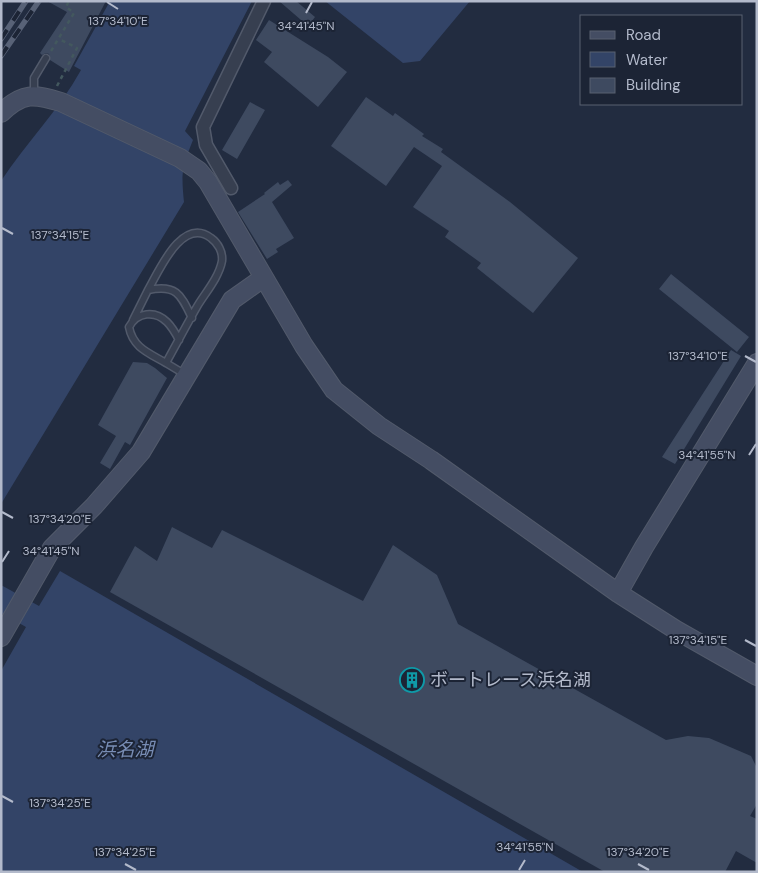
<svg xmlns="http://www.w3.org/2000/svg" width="758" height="873" font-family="'DM Sans','Noto Sans JP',sans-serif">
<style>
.water{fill:#334467}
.building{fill:#3e4a60}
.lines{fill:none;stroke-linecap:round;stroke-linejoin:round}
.lane-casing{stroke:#525a6b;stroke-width:9}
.street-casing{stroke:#525a6b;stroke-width:15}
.secondary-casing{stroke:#525a6b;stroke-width:20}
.path{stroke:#43585e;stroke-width:2.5;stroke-dasharray:4 4;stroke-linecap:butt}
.lane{stroke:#373f50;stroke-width:6}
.street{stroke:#373f50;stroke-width:12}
.secondary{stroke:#444d63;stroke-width:18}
.rail-casing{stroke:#586277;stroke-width:5.5}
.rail{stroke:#1c2435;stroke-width:4;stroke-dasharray:11;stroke-linecap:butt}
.ticks{fill:none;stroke:#b3bacb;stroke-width:2}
.labels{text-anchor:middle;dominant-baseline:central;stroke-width:4;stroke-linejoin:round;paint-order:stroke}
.poi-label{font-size:18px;fill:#b3bacb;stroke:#1c2435;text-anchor:start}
.water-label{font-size:19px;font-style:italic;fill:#788db5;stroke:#1c2435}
.ticks-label{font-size:12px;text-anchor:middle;fill:#b3bacb;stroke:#1c2435;stroke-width:4;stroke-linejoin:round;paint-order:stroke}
</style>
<rect width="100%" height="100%" fill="#222c40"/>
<!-- water -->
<path class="water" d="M 110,1 L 252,1 L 185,131 L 193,140 C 182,168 181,172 184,202 L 1,504 L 1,181 C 26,143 59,110 81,70 L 74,66 Z
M 325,1 L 470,1 L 420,61 L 403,63 Z
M 60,571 L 583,872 L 1,872 L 1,671 L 26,627 L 1,613 L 1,585 L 39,606 Z"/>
<!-- building -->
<path class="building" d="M 47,1 L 106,1 L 69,72 L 50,60 L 49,54 L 46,53 L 42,55 L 40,53 L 67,12 Z
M 279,1 L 296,1 L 315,17 L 308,26 Z
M 269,20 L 328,57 L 347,72 L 318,107 L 264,62 L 272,52 L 256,40 Z
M 366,97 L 393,116 L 395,113 L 424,134 L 422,136 L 443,149 L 441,152 L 510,202 L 578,258 L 533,313 L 477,268 L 481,263 L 445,237 L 449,231 L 413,207 L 442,166 L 414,147 L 386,186 L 331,146 Z
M 250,102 L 265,110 L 237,159 L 222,150 Z
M 288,180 L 292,185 L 272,202 L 294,238 L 276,249 L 278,252 L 267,259 L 238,212 L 265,194 L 264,193 L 278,182 L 280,185 Z
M 671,274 L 749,337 L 737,352 L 659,289 Z
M 731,350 L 741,356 L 675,464 L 662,457 Z
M 133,362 L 147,363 L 155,368 L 167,378 L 130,445 L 125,442 L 110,469 L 100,463 L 116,436 L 98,425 Z
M 172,527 L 212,548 L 222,530 L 363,601 L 393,545 L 437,575 L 458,624 L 666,740 L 688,736 L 709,738 L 751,756 L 757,768 L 757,804 L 750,816 L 757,819 L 757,863 L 736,851 L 725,872 L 605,872 L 110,592 L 135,546 L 157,561 Z"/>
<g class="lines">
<defs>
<path id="lane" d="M 34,95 L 34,78 L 46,58
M 133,320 L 148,290
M 166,363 C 149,353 133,348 129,327 C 137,312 155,310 167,322 C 172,327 176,334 179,340
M 186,375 L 166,363 C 177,343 187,324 198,305 C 206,292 219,277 222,261 C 223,252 218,243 211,238 C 182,216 159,271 148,290 C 177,284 181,295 192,318"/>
<path id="street" d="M 231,188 L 206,145 L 203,127 L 264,1"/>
<path id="secondary" d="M 1,113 C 23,92 34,94 61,102 L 180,158 L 199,171 L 208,182 L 304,346 L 334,390 L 379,426 L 431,460 L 618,593 L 676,630 L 757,676
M 618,593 L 644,547 L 757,363
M 1,637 L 52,548 L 94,506 L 141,452 L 232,300 L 263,278"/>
</defs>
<!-- lane casing -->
<use href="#lane" class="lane-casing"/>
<!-- street casing -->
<use href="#street" class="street-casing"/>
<!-- secondary casing -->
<use href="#secondary" class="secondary-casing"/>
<!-- path -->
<path class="path" d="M 51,51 L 74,13 L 66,7 L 69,1
M 57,86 L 77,48 L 59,39"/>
<!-- lane -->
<use href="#lane" class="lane"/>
<!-- street -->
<use href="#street" class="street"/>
<!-- secondary -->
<use href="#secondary" class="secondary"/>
<defs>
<path id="rail" d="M 1,39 L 26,1
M 1,56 L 39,1"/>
</defs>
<!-- rail casing -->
<use href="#rail" class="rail-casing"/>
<!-- rail -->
<use href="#rail" class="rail"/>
</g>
<!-- ticks -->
<path class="ticks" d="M 107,2 L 118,9M 306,13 L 312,2M 2,228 L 13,234M 745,356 L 756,362M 749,455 L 756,444M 2,512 L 13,518M 2,562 L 9,551M 745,640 L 756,646M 2,796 L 13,802M 125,864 L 136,870M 638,864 L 649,870M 519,870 L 525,860"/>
<!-- icons -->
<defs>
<symbol id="building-ring" viewBox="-11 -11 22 22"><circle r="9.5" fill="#1c2435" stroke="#0f9aa8" stroke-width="1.5"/><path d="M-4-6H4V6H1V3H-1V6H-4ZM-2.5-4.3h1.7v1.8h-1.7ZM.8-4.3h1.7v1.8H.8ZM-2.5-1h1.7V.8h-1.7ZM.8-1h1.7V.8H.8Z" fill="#0f9aa8"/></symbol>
</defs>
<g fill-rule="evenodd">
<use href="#building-ring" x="398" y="666" width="28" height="28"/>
</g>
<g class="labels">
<!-- poi labels -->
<g class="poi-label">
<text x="430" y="680">ボートレース浜名湖</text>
</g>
<!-- water labels -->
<g class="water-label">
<text x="125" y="749">浜名湖</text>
</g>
</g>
<g class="ticks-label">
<text x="118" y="25">137°34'10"E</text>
<text x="306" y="30">34°41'45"N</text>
<text x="60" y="239">137°34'15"E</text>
<text x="698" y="360">137°34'10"E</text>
<text x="707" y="459">34°41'55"N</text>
<text x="60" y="523">137°34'20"E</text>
<text x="51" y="555">34°41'45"N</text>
<text x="698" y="644">137°34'15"E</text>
<text x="60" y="807">137°34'25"E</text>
<text x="525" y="851">34°41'55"N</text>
<text x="125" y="856">137°34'25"E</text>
<text x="638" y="856">137°34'20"E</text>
</g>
<!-- border -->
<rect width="758" height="873" fill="none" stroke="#b3bacb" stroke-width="5"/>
<!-- legend -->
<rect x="580" y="15" width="162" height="90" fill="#1c2435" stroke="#586071"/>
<rect x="590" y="31" width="25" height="8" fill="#444d63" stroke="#586071"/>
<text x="626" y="40" font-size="15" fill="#b3bacb">Road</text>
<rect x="590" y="52" width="25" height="15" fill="#334467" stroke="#586071"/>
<text x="626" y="65" font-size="15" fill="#b3bacb">Water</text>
<rect x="590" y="78" width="25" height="15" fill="#3e4a60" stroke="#586071"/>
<text x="626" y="90" font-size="15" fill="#b3bacb">Building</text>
</svg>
